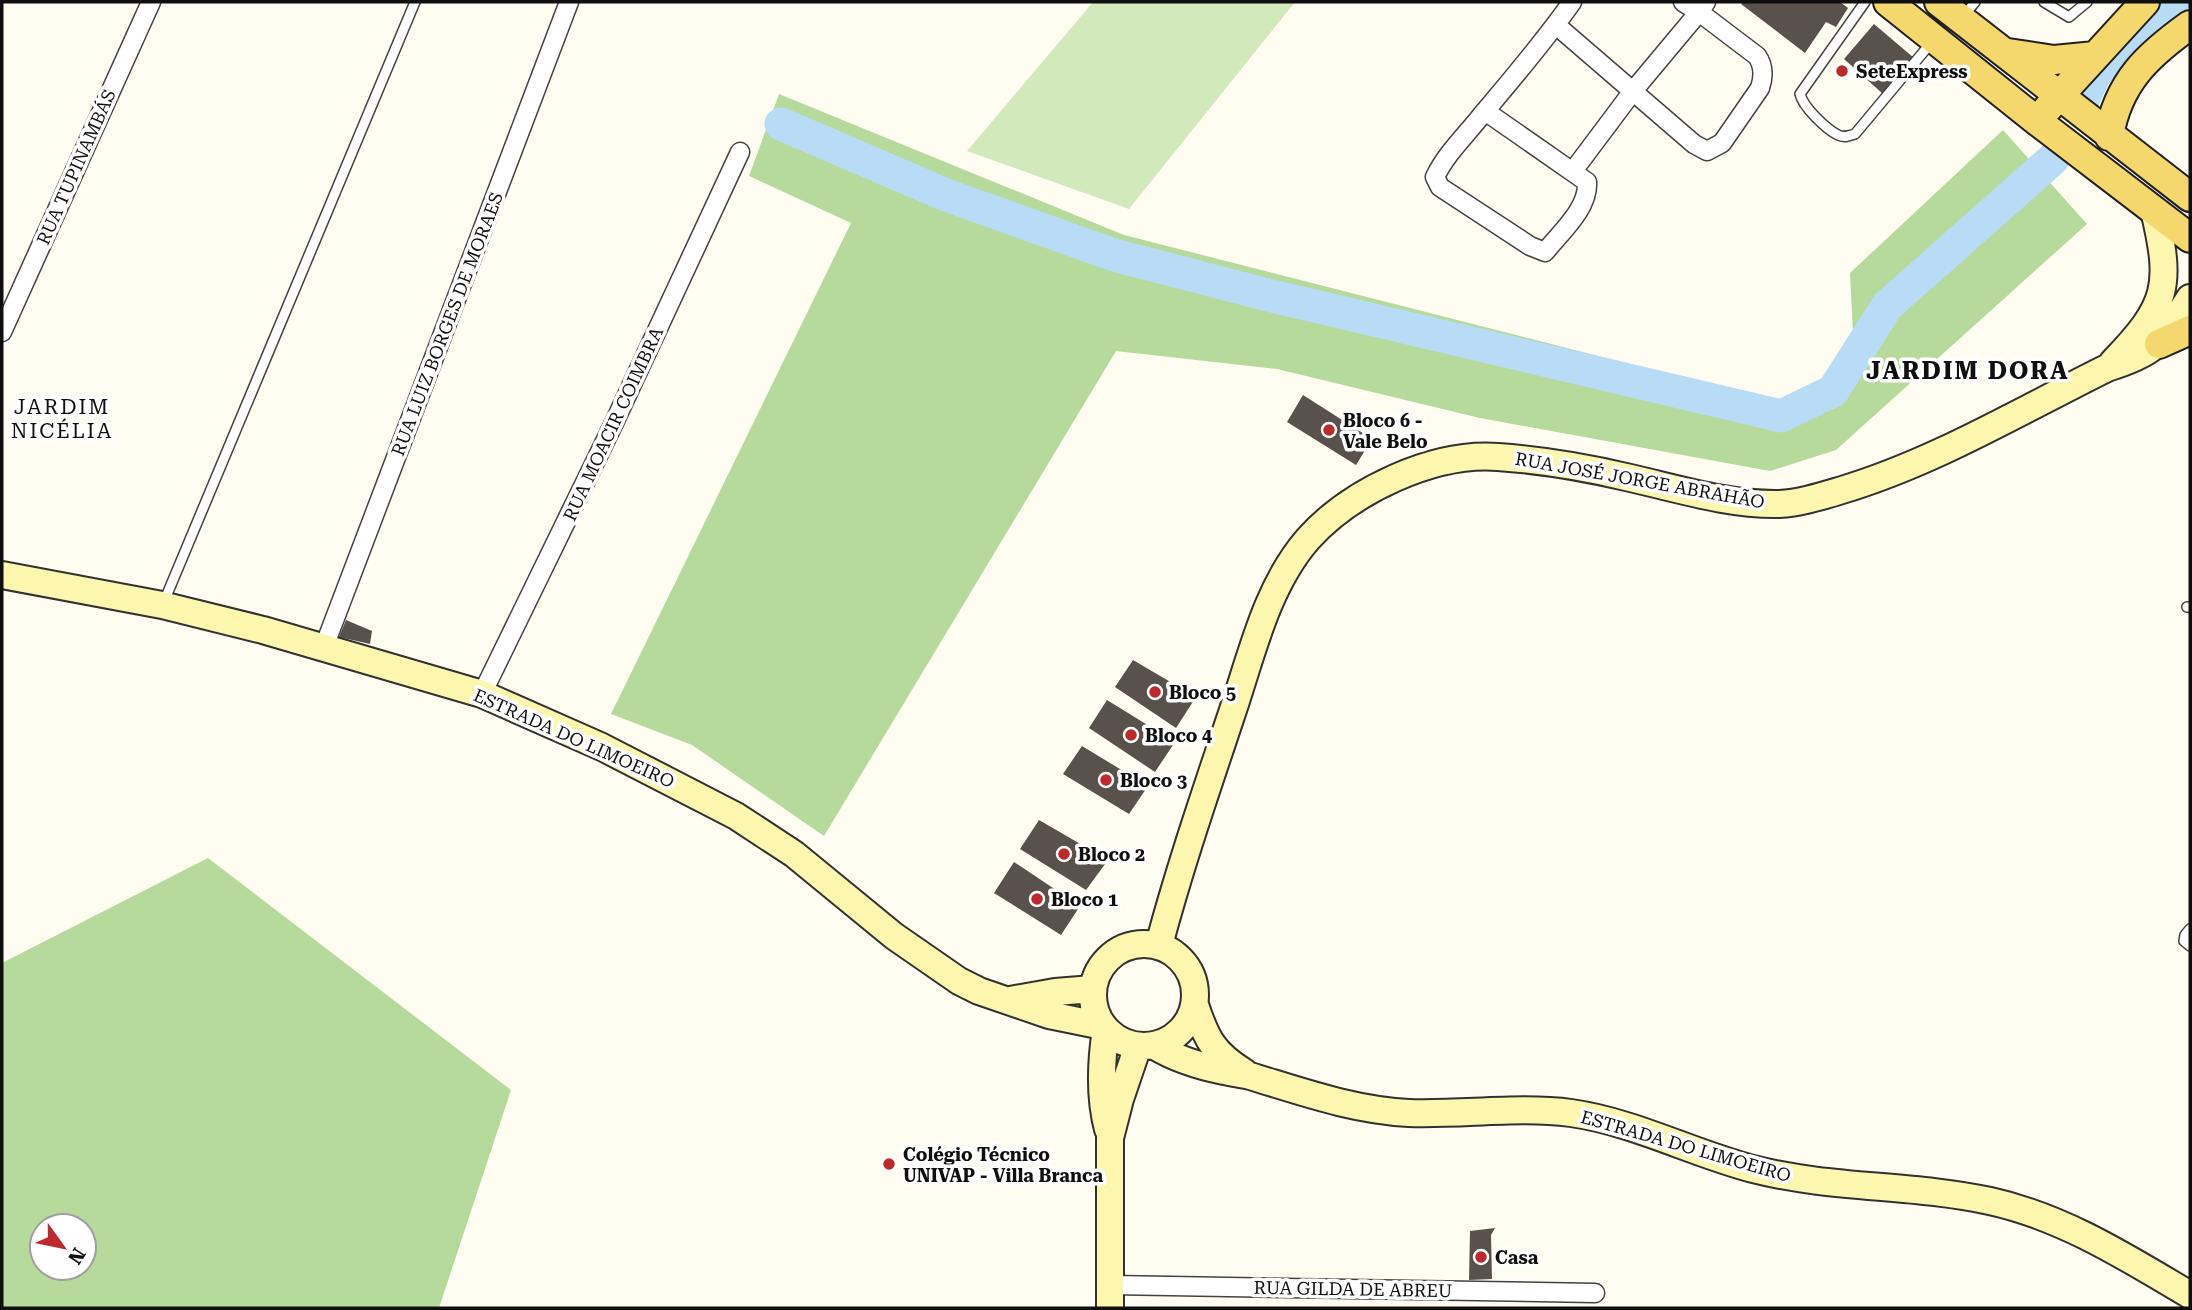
<svg xmlns="http://www.w3.org/2000/svg" width="2192" height="1310" font-family="'Roboto Serif',serif">
<style>
.green{fill:#d2e9bc}
.forest{fill:#b6d99c;fill-rule:evenodd}
.lines{fill:none;stroke-linecap:round;stroke-linejoin:round}
.river{stroke:#b8dcf5;stroke-width:33}
.building{fill:#58514c}
.lane-casing{stroke:#424242;stroke-width:12}
.street-casing{stroke:#424242;stroke-width:21}
.secondary-casing{stroke:#313131;stroke-width:30}
.primary-casing{stroke:#202020;stroke-width:32}
.lane{stroke:#fff;stroke-width:9}
.street{stroke:#fff;stroke-width:18}
.secondary{stroke:#fcf6af;stroke-width:26}
.primary{stroke:#f4d76d;stroke-width:28}
.poi-dot{fill:#bd2a2d;stroke:#fff;stroke-width:2.5}
.labels{text-anchor:middle;dominant-baseline:central;stroke-width:7;stroke-linejoin:round;paint-order:stroke}
.poi-label{font-size:18px;font-weight:bold;fill:#0f0f0f;stroke:#fff;text-anchor:start}
.street-label{font-size:18px;fill:#0f0f0f;stroke:#fff}
.quarter-label{font-size:21px;letter-spacing:2px;fill:#0f0f0f;stroke:#fff}
.district-label{font-size:24px;font-weight:bold;letter-spacing:2px;fill:#0f0f0f;stroke:#fff}
</style>
<rect width="100%" height="100%" fill="#fffdf2"/>
<!-- green -->
<path class="green" d="M 1093,2 L 1295,2 L 1129,209 L 967,151 Z"/>
<!-- forest -->
<path class="forest" d="M 779,94 L 1124,235 L 1802,408 L 1834,409 L 1855,373 L 1850,273 L 2003,130 L 2087,224 L 1836,450 L 1770,471 L 1480,418 L 1277,369 L 1116,351 L 824,836 L 692,745 L 611,714 L 851,223 L 749,176 Z
M 208,858 L 511,1090 L 439,1308 L 2,1308 L 2,963 ZM 42,1226 L 84,1226 L 84,1268 L 42,1268 Z"/>
<g class="lines">
<!-- river -->
<path class="river" d="M 2083,100 L 2095,74 L 2173,2
M 781,124 L 946,195 L 1114,255 L 1268,295 L 1781,416 L 1833,391 L 1887,306 L 2053,159"/>
</g>
<!-- building -->
<path class="building" d="M 1743,2 L 1840,2 L 1848,8 L 1836,27 L 1826,22 L 1805,53 L 1741,4 Z
M 1874,24 L 1914,58 L 1883,94 L 1844,59 Z
M 1303,395 L 1372,439 L 1356,465 L 1287,422 Z
M 346,620 L 372,631 L 370,644 L 339,637 Z
M 1133,660 L 1196,697 L 1176,728 L 1115,687 Z
M 1107,700 L 1175,742 L 1155,772 L 1089,728 Z
M 1082,746 L 1148,786 L 1129,814 L 1063,774 Z
M 1039,820 L 1108,860 L 1086,890 L 1020,849 Z
M 1014,862 L 1080,906 L 1061,935 L 994,893 Z
M 1495,1228 L 1491,1235 L 1492,1279 L 1469,1280 L 1470,1231 Z"/>
<g class="lines">
<defs>
<path id="lane" d="M 1865,2 L 1800,94 C 1803,107 1826,129 1838,135 C 1844,138 1849,136 1855,134 L 1931,43
M 2044,2 L 2069,17 L 2087,2
M 1963,17 L 1975,2
M 163,604 L 415,2
M 2187,607 L 2190,607
M 2190,929 L 2185,935 L 2184,941 L 2190,946"/>
<path id="street" d="M 1556,25 L 1694,144 L 1707,151 L 1722,143 L 1760,88 C 1764,76 1764,66 1757,56 L 1699,12 L 1706,2
M 1485,111 L 1587,182 C 1589,208 1561,232 1545,252 L 1530,246 L 1440,187 L 1435,177 C 1446,154 1465,136 1481,116 C 1512,79 1544,42 1572,2
M 1573,171 L 1633,91 L 1699,12 L 1683,2
M 2,332 L 151,2
M 324,647 L 569,2
M 482,694 L 614,423 L 740,152
M 1111,1285 L 1595,1293"/>
<path id="secondary" d="M 2113,362 C 2168,305 2172,286 2154,210
M 2,575 L 162,605 L 263,630 L 482,694 L 602,747 L 736,816 L 794,854 L 894,936 L 959,981 L 979,991 L 1049,1015 L 1103,1026
M1093 995a51 51 0 1 1 102 0a51 51 0 1 1-102 0Z
M 1159,945 C 1180,866 1207,788 1233,710 C 1252,653 1267,586 1308,539 C 1351,491 1433,452 1498,457 C 1541,460 1584,467 1626,477 C 1676,488 1728,505 1779,504 C 1800,503 1822,496 1842,490 C 1935,462 2020,411 2107,368 C 2159,352 2161,342 2190,298
M 1010,1000 L 1055,992 L 1093,989
M 1195,1005 C 1206,1038 1213,1053 1244,1072
M 1106,1029 C 1101,1062 1099,1096 1108,1129
M 1153,1045 C 1174,1058 1199,1066 1224,1071 C 1232,1073 1242,1074 1250,1076 C 1303,1092 1353,1110 1409,1113 C 1461,1115 1520,1106 1571,1113 C 1634,1122 1692,1153 1753,1169 C 1831,1189 1912,1184 1990,1201 C 2063,1217 2126,1257 2190,1295
M 1110,1308 L 1110,1138 L 1120,1099 L 1138,1046"/>
<path id="primary" d="M 1888,2 L 2037,121 L 2190,238
M 1939,2 L 2190,197
M 2008,53 L 2054,60 L 2095,56
M 2048,108 L 2145,2
M 2109,136 C 2118,82 2148,55 2190,25
M 2159,344 L 2190,330"/>
</defs>
<!-- lane casing -->
<use href="#lane" class="lane-casing"/>
<!-- street casing -->
<use href="#street" class="street-casing"/>
<!-- secondary casing -->
<use href="#secondary" class="secondary-casing"/>
<!-- primary casing -->
<use href="#primary" class="primary-casing"/>
<!-- lane -->
<use href="#lane" class="lane"/>
<!-- street -->
<use href="#street" class="street"/>
<!-- secondary -->
<use href="#secondary" class="secondary"/>
<!-- primary -->
<use href="#primary" class="primary"/>
</g>
<!-- markers -->
<g class="poi-dot">
<circle cx="1842" cy="71" r="7"/>
<circle cx="1329" cy="430" r="7"/>
<circle cx="1155" cy="692" r="7"/>
<circle cx="1131" cy="735" r="7"/>
<circle cx="1106" cy="780" r="7"/>
<circle cx="1064" cy="854" r="7"/>
<circle cx="1037" cy="899" r="7"/>
<circle cx="889" cy="1164" r="7"/>
<circle cx="1481" cy="1257" r="7"/>
</g>
<g class="labels">
<!-- poi labels -->
<g class="poi-label">
<text x="1856" y="71">SeteExpress</text>
<text x="1343" y="420">Bloco 6 -<tspan x="1343" dy="21">Vale Belo</tspan></text>
<text x="1169" y="692">Bloco 5</text>
<text x="1145" y="735">Bloco 4</text>
<text x="1120" y="780">Bloco 3</text>
<text x="1078" y="854">Bloco 2</text>
<text x="1051" y="899">Bloco 1</text>
<text x="903" y="1154">Colégio Técnico<tspan x="903" dy="21">UNIVAP - Villa Branca</tspan></text>
<text x="1495" y="1257">Casa</text>
</g>
<!-- street labels -->
<g class="street-label">
<text transform="translate(76 167) rotate(-66)">RUA TUPINAMBÁS</text>
<text transform="translate(447 324) rotate(-69)">RUA LUIZ BORGES DE MORAES</text>
<text transform="translate(613 424) rotate(-65)">RUA MOACIR COIMBRA</text>
<text transform="translate(1640 480) rotate(10)">RUA JOSÉ JORGE ABRAHÃO</text>
<text transform="translate(574 738) rotate(24)">ESTRADA DO LIMOEIRO</text>
<text transform="translate(1686 1146) rotate(16)">ESTRADA DO LIMOEIRO</text>
<text transform="translate(1353 1289) rotate(1)">RUA GILDA DE ABREU</text>
</g>
<!-- quarter labels -->
<g class="quarter-label">
<text x="62" y="407">JARDIM<tspan x="62" dy="24">NICÉLIA</tspan></text>
</g>
<!-- district labels -->
<g class="district-label">
<text x="1968" y="371">JARDIM DORA</text>
</g>
</g>
<!-- border -->
<rect width="2192" height="1310" fill="none" stroke="#0f0f0f" stroke-width="7"/>
<!-- north arrow -->
<g transform="translate(63 1247) rotate(123)"><circle r="33" fill="#ffffff" stroke="#9f9f9f" stroke-width="2"/>
<path d="M0-5L12 26L0 18L-12 26Z" fill="#bd2a2d"/>
<text y="-10" font-size="19" font-weight="bold" text-anchor="middle" fill="#0f0f0f">N</text>
</g>
</svg>
